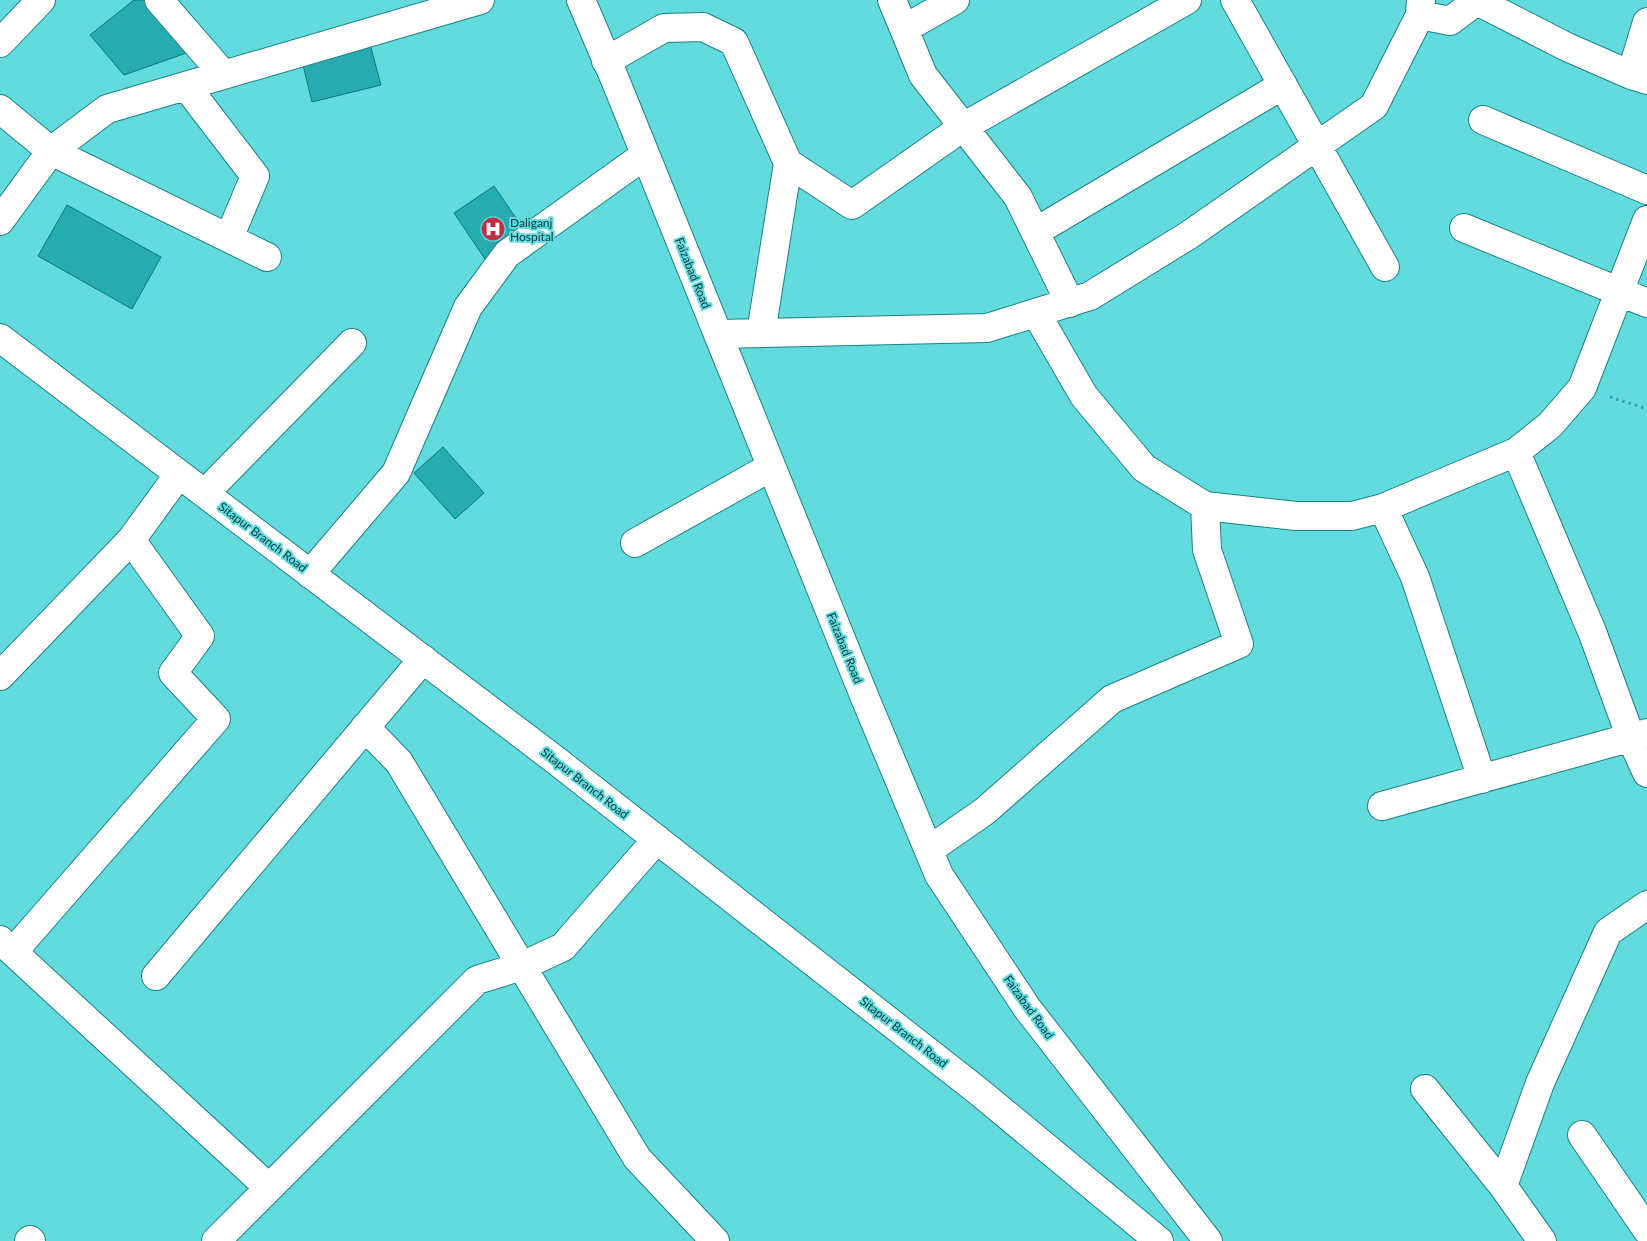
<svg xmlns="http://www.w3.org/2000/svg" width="1647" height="1241" font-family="Lato,sans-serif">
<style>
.building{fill:#26acb0;stroke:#0a777b}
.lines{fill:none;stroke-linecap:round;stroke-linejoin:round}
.minor-casing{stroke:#1e8184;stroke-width:30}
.major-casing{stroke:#1e8184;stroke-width:30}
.path{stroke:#3ea0a4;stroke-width:3;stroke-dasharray:2.5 4;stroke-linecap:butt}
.minor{stroke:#fff;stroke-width:28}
.major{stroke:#fff;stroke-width:28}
.labels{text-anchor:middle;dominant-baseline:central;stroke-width:4;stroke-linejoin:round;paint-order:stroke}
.poi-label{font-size:12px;fill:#00393b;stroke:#62dbdf;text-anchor:start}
.street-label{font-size:12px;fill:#00393b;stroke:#62dbdf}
</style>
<rect width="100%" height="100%" fill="#62dbdf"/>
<!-- building -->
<path class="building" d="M 134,0 L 151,0 L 192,51 L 124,75 L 90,35 Z
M 370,44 L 381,85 L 312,102 L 302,61 Z
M 494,186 L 529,237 L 489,265 L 454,213 Z
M 67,205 L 161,257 L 132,309 L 38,256 Z
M 443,447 L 484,493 L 455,519 L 414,473 Z"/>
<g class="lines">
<defs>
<path id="minor" d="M 159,0 L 223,74
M 892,0 L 923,75 L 1018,197 L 1070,303
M 1235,0 L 1385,267
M 1475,0 L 1567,47 L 1631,75 L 1647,80
M 1420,15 L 1450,21 L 1478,0
M 904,29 L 955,0
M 0,43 L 41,0
M 606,61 L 664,28 L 703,27 L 734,42 L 788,163 L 761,333
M 1631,75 L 1647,22
M 186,86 L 255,176 L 229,238
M 0,109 L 51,151 L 267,257
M 1483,120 L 1647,190
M 788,163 L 852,205 L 963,127 L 1187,0
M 0,221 L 51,151 L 107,109 L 480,0
M 1464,228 L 1647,303
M 1035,232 L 1283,85
M 1036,313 L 1084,396 L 1144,468 L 1205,506 L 1296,516 L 1352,516 L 1383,508 L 1516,452 L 1550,425 L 1582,388 L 1647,220
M 718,334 L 987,328 L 1090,296 L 1189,235 L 1374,106 L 1420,15 L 1421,0
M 0,338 L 558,762 L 978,1091 L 1159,1241
M 1516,452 L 1593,634 L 1631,738 L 1647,773
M 205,493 L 352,343
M 1383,508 L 1415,577 L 1482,779
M 635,543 L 771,467
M 310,574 L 396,473 L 468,307 L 507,254 L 645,155
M 0,676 L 131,540 L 179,474
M 365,727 L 399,762 L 637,1158 L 715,1241
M 1382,806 L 1647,733
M 929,850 L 985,811 L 1112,699 L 1239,644 L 1207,550 L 1205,506
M 0,940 L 269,1188
M 13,952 L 216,719 L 173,673 L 200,636 L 131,540
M 156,976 L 423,659
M 1425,1089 L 1503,1186 L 1542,1241
M 1582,1135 L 1647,1230
M 1503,1186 L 1540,1083 L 1608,932 L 1647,905
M 29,1241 L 30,1240 L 31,1241
M 216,1241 L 477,980 L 522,966 L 563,947 L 657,839"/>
<path id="major" d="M 581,0 L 616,82 L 865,698 L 939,875 L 1027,1008 L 1208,1241"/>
</defs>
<!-- minor casing -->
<use href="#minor" class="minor-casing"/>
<!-- major casing -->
<use href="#major" class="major-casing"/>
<!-- path -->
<path class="path" d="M 1610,397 L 1647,409"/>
<!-- minor -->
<use href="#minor" class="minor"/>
<!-- major -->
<use href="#major" class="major"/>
</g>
<!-- icons -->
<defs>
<symbol id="hospital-disc" viewBox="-11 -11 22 22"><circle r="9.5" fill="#bf2e43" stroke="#62dbdf"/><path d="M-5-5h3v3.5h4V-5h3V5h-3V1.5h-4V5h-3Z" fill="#fff"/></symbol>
</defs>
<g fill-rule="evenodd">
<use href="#hospital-disc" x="479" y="215" width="28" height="28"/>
</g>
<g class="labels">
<!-- poi labels -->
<g class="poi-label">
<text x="510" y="222">Daliganj<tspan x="510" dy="14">Hospital</tspan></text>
</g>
<!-- street labels -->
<g class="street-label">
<text transform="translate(693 273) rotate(68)">Faizabad Road</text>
<text transform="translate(263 537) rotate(37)">Sitapur Branch Road</text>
<text transform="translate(845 648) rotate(68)">Faizabad Road</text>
<text transform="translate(585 783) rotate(38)">Sitapur Branch Road</text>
<text transform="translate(1029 1007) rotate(54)">Faizabad Road</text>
<text transform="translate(904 1032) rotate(38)">Sitapur Branch Road</text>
</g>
</g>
</svg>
